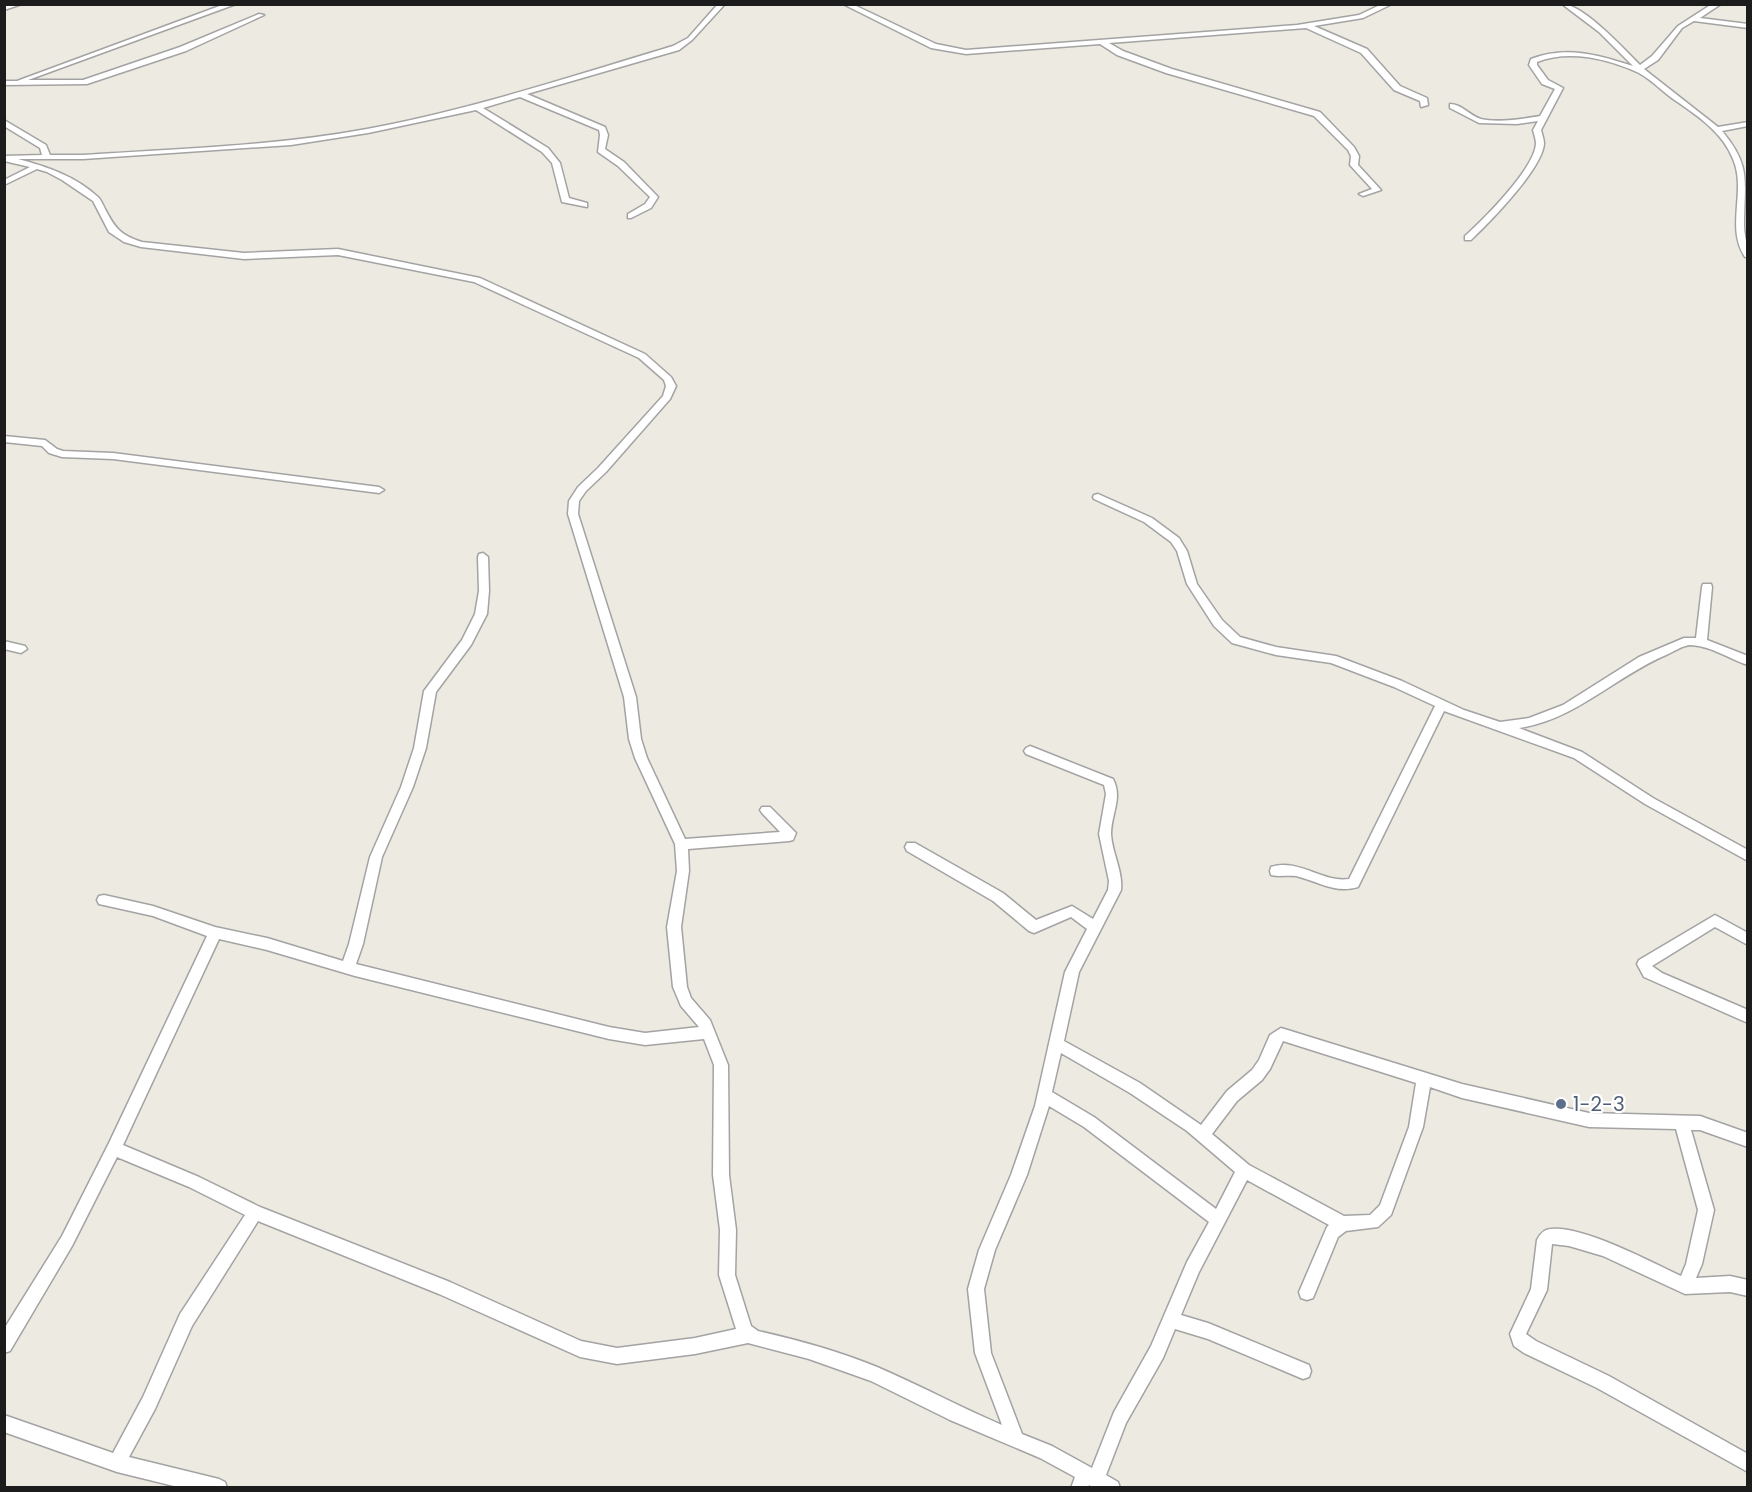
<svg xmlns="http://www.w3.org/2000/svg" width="1752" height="1492" font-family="Poppins,sans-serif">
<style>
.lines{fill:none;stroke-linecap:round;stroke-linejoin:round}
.minor-casing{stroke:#a3a3a3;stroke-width:3}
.minor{fill:#fff;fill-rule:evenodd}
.service-dot{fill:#5c6f8a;stroke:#fff;stroke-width:2}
.labels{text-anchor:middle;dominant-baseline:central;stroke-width:4.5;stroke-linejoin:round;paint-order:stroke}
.near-service-label{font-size:20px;fill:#4e5e75;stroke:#fff;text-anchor:start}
</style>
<rect width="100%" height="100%" fill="#edeae1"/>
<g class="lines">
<defs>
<path id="minor" d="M 9,4 L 22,4 L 4,10 L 4,6 Z
M 225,4 L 236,4 L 28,80 L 83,80 L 180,47 L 259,14 L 264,15 L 186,51 L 87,84 L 4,85 L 4,81 L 17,81 Z
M 718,4 L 725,4 L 692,40 L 679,50 L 527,94 L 605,127 L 608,135 L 605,149 L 624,162 L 658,197 L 651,208 L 631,218 L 628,218 L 628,214 L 645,204 L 650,197 L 618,166 L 598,152 L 600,135 L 599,130 L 520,97 L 483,108 L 548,148 L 560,163 L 569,198 L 587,203 L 587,207 L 562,202 L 552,163 L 542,152 L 476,110 L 368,133 L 291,145 L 83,159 L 18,159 C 48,167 75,176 98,197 C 101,200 103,205 105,209 C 115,228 120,235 142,242 L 244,253 L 338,249 L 480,278 L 645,354 L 671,377 L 676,386 L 670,399 L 606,472 L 586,491 L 579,501 L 578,514 L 636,697 L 641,739 L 647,758 L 685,839 L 780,832 L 762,813 L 760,810 L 762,807 L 770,807 L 796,833 L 793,840 L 789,841 L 688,849 L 689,871 L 681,927 L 687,987 L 691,998 L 710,1020 L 728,1065 L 729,1175 L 736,1230 L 735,1275 L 751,1326 L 758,1331 C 798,1340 838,1351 877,1367 C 919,1385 960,1407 1002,1425 L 975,1353 L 968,1289 L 979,1250 L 1011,1175 L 1035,1106 L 1065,972 L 1087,929 L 1071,917 L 1034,933 L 1029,931 L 993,901 L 907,851 L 905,847 L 907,843 L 915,843 L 1003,893 L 1036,920 L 1072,906 L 1093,919 L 1108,890 L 1109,881 L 1099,834 L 1106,794 L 1104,785 L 1026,754 L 1024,751 L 1026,748 L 1030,746 L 1113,779 C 1123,798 1111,814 1111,834 C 1112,853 1123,871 1121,890 L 1079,972 L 1064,1041 L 1140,1083 L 1201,1125 L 1227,1091 L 1252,1070 L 1259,1060 L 1270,1035 L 1281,1028 L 1462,1084 L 1589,1113 L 1700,1116 L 1748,1133 L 1748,1147 L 1700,1130 L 1691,1130 L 1714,1210 L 1702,1264 L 1696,1278 L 1730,1276 L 1748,1280 L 1748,1296 L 1730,1292 L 1685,1294 L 1603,1256 L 1569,1246 L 1552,1244 L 1547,1290 L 1526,1334 L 1536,1341 L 1609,1376 L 1748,1454 L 1748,1472 L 1597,1388 L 1524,1353 L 1514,1346 L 1510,1334 L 1531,1289 L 1537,1240 C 1540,1234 1544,1229 1551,1229 C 1582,1225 1651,1262 1681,1276 L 1686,1264 L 1698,1210 L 1676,1129 L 1589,1127 L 1462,1098 L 1430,1087 L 1423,1127 L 1391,1215 L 1378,1227 L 1346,1231 L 1338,1237 L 1313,1298 L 1307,1300 L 1301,1298 L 1299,1292 L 1327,1227 L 1329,1225 L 1247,1180 L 1199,1272 L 1181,1315 L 1208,1323 L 1309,1365 L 1311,1371 L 1309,1377 L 1303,1379 L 1208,1339 L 1175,1329 L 1163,1358 L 1126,1423 L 1106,1475 L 1118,1482 L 1120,1488 L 1094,1488 L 1089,1485 L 1088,1488 L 1071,1488 L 1075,1477 L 1040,1458 L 950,1420 L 871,1381 L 809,1359 L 748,1343 L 695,1354 L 617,1364 L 580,1357 L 439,1294 L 258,1221 L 192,1326 L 155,1409 L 129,1457 L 219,1479 L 225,1482 L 227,1488 L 182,1488 L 117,1472 L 4,1432 L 4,1415 L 113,1453 L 143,1397 L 180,1314 L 245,1215 L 189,1187 L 117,1157 L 72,1246 L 10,1351 L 4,1353 L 4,1329 L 62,1236 L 109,1143 L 207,936 L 153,916 L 99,904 L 97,900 L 99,896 L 104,895 L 153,906 L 215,927 L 267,938 L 343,961 L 349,944 L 370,857 L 401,787 L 414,748 L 424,691 L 462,640 L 475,614 L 479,591 L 478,557 L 479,554 L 483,553 L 488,557 L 489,591 L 487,614 L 471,645 L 436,692 L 426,748 L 413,787 L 382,857 L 363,944 L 356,964 L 609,1027 L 645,1033 L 699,1027 L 681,1006 L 673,987 L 667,927 L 677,871 L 675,844 L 635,758 L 629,739 L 624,697 L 568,514 L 569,501 L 578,487 L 598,468 L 663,396 L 666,386 L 664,380 L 639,358 L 474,282 L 338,255 L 244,259 L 141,247 L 124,242 L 109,232 L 93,201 L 62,180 L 47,172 L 37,169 L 4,185 L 4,180 L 30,167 L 4,161 L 4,156 L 42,155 L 40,148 L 4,126 L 4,120 L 46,145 L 50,155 L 83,155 C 178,149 274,146 367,129 C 471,110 572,76 673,46 L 688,38 ZM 219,939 L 267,950 L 355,976 L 609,1039 L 645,1045 L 704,1039 L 714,1065 L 713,1175 L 720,1230 L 719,1275 L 736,1329 L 695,1338 L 617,1348 L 581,1341 L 450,1282 L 260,1207 L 199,1177 L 123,1145 ZM 1283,1041 L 1416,1083 L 1409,1127 L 1380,1205 L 1370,1215 L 1344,1216 L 1249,1165 L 1212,1134 L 1237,1101 L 1262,1080 L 1270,1069 ZM 1061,1053 L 1130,1093 L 1187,1131 L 1235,1172 L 1216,1209 L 1094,1117 L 1052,1092 ZM 1049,1106 L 1084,1127 L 1209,1222 L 1187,1262 L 1151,1346 L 1114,1412 L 1092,1468 L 1052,1446 L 1022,1434 L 991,1353 L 984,1289 L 995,1250 L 1027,1175 Z
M 843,4 L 852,4 L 936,44 L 966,50 L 1297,25 L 1359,15 L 1382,4 L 1392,4 L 1363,18 L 1314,26 L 1367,49 L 1400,86 L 1427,98 L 1428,105 L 1421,107 L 1420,101 L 1394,90 L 1361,53 L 1306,28 L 1109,43 L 1123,51 L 1172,69 L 1320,112 L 1354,147 L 1359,156 L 1358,165 L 1381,190 L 1363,196 L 1359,194 L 1372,189 L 1350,165 L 1351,156 L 1348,150 L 1314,116 L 1166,73 L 1117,55 L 1100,44 L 966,54 L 931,48 Z
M 1562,4 C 1583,4 1624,49 1640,65 L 1652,56 L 1678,26 L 1712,4 L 1721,4 L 1700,18 L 1748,24 L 1748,28 L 1694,21 L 1682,28 L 1658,60 L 1644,69 L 1718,127 L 1748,122 L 1748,126 L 1722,131 C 1752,167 1744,181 1744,225 C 1744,236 1748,246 1748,257 L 1745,257 C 1725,227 1747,191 1733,159 C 1723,133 1698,116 1676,101 C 1664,93 1652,80 1639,73 C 1609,59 1569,49 1537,62 L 1537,65 L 1548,80 L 1563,88 L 1541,130 C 1542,134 1544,139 1544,144 C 1542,169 1490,222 1471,240 L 1465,240 L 1465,236 C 1484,219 1534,169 1536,144 C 1536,139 1534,134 1533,130 L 1538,121 L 1517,124 L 1479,123 L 1450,108 L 1450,104 C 1462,104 1470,116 1481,119 C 1498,123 1523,119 1540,116 L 1555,89 L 1542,84 L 1529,65 L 1531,59 C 1566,45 1599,55 1633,66 L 1599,32 Z
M 4,436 L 45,440 L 57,449 L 63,451 L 113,453 L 379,487 L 384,490 L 379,493 L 113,459 L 62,457 L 49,453 L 42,446 L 4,442 Z
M 1098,494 L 1152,518 L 1179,538 L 1187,551 L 1197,584 L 1222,620 L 1240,637 L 1276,647 L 1336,656 L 1402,681 L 1464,710 L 1500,722 L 1529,718 L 1563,705 L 1639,657 L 1684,638 L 1696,638 L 1702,587 L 1703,584 L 1711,584 L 1712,587 L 1707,640 L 1748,656 L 1748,665 C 1729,659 1712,646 1691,645 C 1683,645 1673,652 1666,655 C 1616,676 1575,720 1519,728 L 1582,752 L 1653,798 L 1748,850 L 1748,861 L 1645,804 L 1574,758 L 1444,711 L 1358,887 C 1335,894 1317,881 1296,876 C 1287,875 1279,877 1271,875 L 1270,871 L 1271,867 C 1299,858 1322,883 1349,879 L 1435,706 L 1394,687 L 1331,663 L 1276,655 L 1232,643 L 1214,626 L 1187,584 L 1177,551 L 1171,542 L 1144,522 L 1094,499 L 1093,497 L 1094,495 Z
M 4,641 L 25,646 L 27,649 L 21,653 L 4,649 Z
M 1715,915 L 1748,933 L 1748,945 L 1715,927 L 1652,966 L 1662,973 L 1748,1010 L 1748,1023 L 1644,977 L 1637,964 L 1639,960 Z"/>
</defs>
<!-- minor casing -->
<use href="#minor" class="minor-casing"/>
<!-- minor -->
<use href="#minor" class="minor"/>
</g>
<!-- markers -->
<circle class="service-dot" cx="1561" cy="1104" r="6"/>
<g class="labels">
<!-- near-service labels -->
<g class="near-service-label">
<text x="1573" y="1104">1-2-3</text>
</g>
</g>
<!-- border -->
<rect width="1752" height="1492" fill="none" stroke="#1c1c1c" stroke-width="12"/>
</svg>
